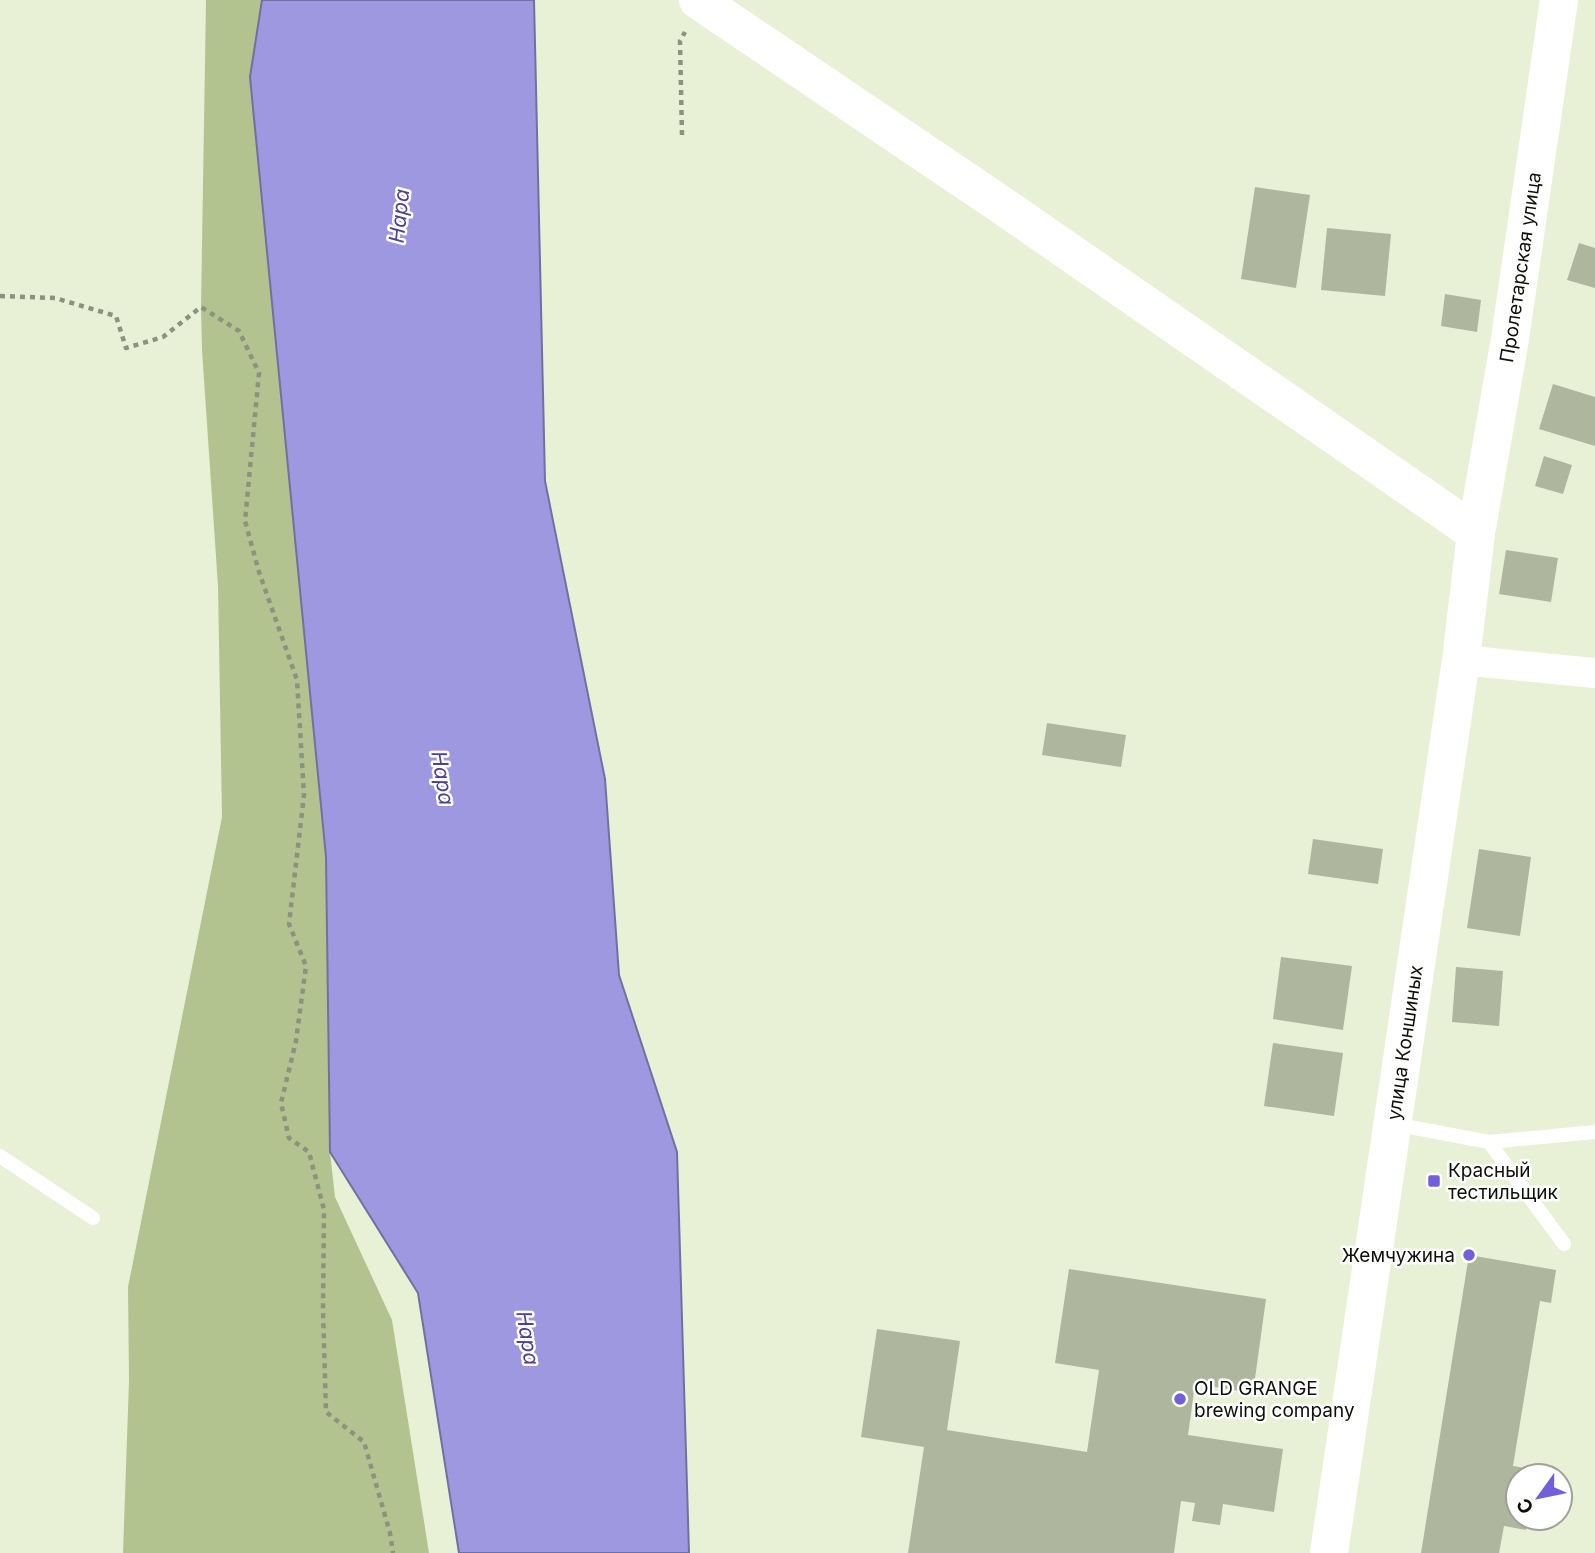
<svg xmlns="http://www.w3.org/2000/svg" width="1595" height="1553" font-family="Inter,sans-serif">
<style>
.green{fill:#b2c390}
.water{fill:#9d98e0;stroke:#72709f;stroke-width:2}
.building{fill:#aeb79d}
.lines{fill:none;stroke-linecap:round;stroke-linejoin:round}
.path{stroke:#8b927e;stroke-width:4.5;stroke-dasharray:5 5;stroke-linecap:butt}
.lane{stroke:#fff;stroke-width:14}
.street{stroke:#fff;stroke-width:30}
.secondary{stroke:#fff;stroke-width:38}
.poi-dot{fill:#725fd9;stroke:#fff;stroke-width:2.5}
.labels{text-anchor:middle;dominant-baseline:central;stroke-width:5;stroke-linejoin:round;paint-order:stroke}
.street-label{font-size:19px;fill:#0e1108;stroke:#fff}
.poi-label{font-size:19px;fill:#0e1108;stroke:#fff;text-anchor:start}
.water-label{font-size:21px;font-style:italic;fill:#4d4195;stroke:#fff}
</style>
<rect width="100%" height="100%" fill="#e8f1d5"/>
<!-- green -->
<path class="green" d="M 206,0 L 262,0 L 250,77 L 326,857 L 330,1152 L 335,1197 L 392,1320 L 429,1553 L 123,1553 L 129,1381 L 128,1287 L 222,817 L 218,586 L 202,350 L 201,307 Z"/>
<!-- water -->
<path class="water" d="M 262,0 L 534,0 L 545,481 L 605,779 L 619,975 L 677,1152 L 689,1553 L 459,1553 L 418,1293 L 330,1152 L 326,857 L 250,77 Z"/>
<!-- building -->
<path class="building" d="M 1255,187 L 1310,195 L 1296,288 L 1241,279 Z
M 1327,228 L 1391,234 L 1385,296 L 1321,290 Z
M 1579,243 L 1595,248 L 1595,288 L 1567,280 Z
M 1445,294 L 1481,300 L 1477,332 L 1441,326 Z
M 1553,384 L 1595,397 L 1595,446 L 1539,429 Z
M 1544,456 L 1572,465 L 1563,494 L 1535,486 Z
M 1506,550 L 1558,558 L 1551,602 L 1499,594 Z
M 1047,723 L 1126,735 L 1121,767 L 1042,755 Z
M 1313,839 L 1383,849 L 1378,884 L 1308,874 Z
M 1479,849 L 1531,857 L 1520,936 L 1467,928 Z
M 1281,957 L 1352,966 L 1343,1030 L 1273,1019 Z
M 1456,967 L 1503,971 L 1499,1026 L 1452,1022 Z
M 1273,1043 L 1343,1053 L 1334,1116 L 1264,1106 Z
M 1469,1255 L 1556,1270 L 1551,1303 L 1540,1301 L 1513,1466 L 1535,1470 L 1534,1476 L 1518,1476 L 1518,1518 L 1528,1518 L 1526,1530 L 1504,1526 L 1499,1553 L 1421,1553 Z
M 1069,1269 L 1266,1299 L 1253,1393 L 1195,1384 L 1188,1435 L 1283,1449 L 1274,1512 L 1223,1504 L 1220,1525 L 1192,1521 L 1195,1503 L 1181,1501 L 1174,1553 L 908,1553 L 924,1447 L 861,1437 L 877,1329 L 960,1341 L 947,1430 L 1087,1452 L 1099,1370 L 1055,1363 Z"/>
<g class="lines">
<!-- path -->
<path class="path" d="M 682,135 L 680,41 L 685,32
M 0,296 L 55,298 L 116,316 L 126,348 L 163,337 L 201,307 L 239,331 L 259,373 L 245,521 L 259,572 L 297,680 L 304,795 L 289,924 L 306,966 L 296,1041 L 281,1103 L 289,1138 L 309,1152 L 324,1210 L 323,1310 L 326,1412 L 364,1442 L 390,1533 L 393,1553"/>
<!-- lane -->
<path class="lane" d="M 1394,1124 L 1489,1142 L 1564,1244
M 1489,1142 L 1595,1132
M 0,1156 L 93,1218"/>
<!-- street -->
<path class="street" d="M 1461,660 L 1595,673"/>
<!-- secondary -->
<g class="secondary">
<path d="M 698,0 L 997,202 L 1476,533"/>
<path id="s1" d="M 1329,1553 L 1461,660 L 1476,533 L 1510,339 L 1559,0"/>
</g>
</g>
<!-- markers -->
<g class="poi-dot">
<rect x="1427" y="1174" width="14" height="14" rx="3.5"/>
<circle cx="1469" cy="1255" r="7"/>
<circle cx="1180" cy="1399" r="7"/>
</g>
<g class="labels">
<!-- street labels -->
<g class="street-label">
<text stroke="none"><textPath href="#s1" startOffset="1300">Пролетарская улица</textPath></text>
<text stroke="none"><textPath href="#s1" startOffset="516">улица Коншиных</textPath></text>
</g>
<!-- poi labels -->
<g class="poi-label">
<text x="1448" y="1170">Красный<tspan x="1448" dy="22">тестильщик</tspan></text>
<text x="1455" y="1255" text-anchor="end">Жемчужина</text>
<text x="1194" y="1388">OLD GRANGE<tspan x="1194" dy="22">brewing company</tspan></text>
</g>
<!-- water labels -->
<g class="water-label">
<text transform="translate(399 216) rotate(-84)">Нара</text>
<text transform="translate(443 778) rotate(81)">Нара</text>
<text transform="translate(528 1338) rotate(81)">Нара</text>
</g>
</g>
<!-- north arrow -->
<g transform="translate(1539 1497) rotate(237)"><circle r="33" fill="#ffffff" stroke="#9fa09c" stroke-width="2"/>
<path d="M0-5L12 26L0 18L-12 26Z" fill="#725fd9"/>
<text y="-10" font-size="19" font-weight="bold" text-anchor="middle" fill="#0e1108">С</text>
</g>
</svg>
